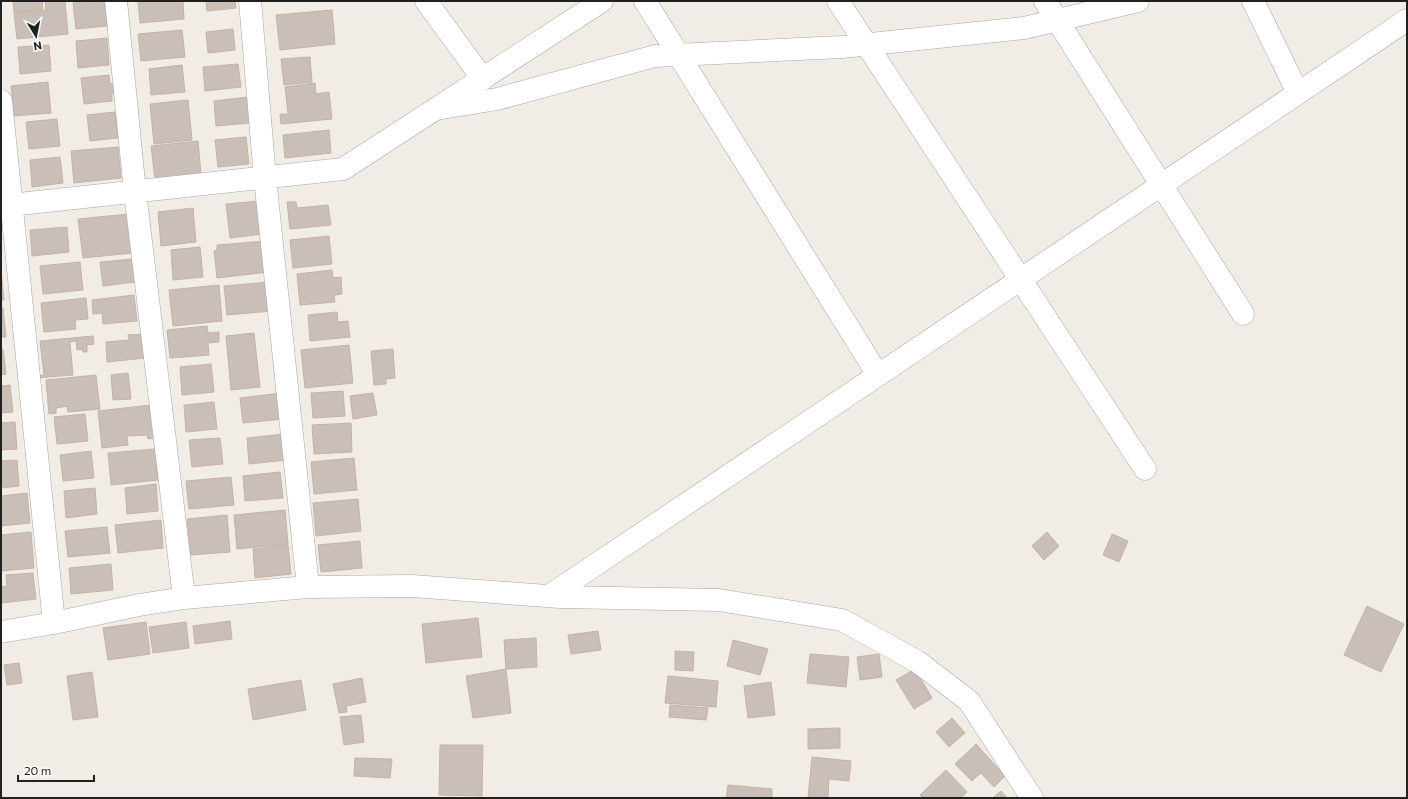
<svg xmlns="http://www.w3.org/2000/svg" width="1408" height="799" font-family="Commissioner,sans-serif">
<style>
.building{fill:#cabfb8;stroke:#c4b2a7}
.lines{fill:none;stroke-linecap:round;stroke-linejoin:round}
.minor-casing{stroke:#a7a7a7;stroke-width:23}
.minor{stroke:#fff;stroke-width:22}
</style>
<rect width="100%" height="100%" fill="#f1ede6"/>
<!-- building -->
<path class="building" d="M 13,1 L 42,1 L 43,9 L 14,12 Z
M 45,1 L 65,1 L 68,34 L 17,39 L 14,13 L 46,10 Z
M 88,1 L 104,1 L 107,26 L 76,29 L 73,3 Z
M 138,1 L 183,1 L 184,19 L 140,23 Z
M 206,1 L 235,1 L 236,8 L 207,11 Z
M 332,10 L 335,44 L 280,50 L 276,15 Z
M 233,29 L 235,50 L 208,53 L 206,32 Z
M 182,30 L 185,57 L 141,61 L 138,34 Z
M 107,38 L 109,65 L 78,68 L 76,41 Z
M 49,45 L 51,71 L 20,74 L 18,47 Z
M 310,57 L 312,82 L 284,85 L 281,59 Z
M 238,64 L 241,87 L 205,91 L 203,67 Z
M 182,65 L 185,92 L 151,95 L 149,69 Z
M 109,75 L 110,84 L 116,83 L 117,92 L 112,93 L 112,101 L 84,104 L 81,78 Z
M 48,82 L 51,113 L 14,116 L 11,86 Z
M 315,83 L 316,94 L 329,92 L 332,119 L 281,124 L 280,114 L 288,114 L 285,87 Z
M 248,97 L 250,123 L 216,126 L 214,101 Z
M 188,100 L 192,140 L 154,144 L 150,104 Z
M 115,112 L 118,138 L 90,141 L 87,115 Z
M 57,119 L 60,146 L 29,149 L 26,122 Z
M 329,130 L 331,153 L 285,158 L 283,135 Z
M 246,137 L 249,164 L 218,167 L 215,140 Z
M 198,141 L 201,174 L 155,179 L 151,146 Z
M 118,147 L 121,178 L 74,183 L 71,151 Z
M 60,157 L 63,183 L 32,187 L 30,160 Z
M 260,201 L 263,234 L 230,238 L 226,204 Z
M 287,202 L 296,202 L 297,208 L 328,205 L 331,225 L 290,229 Z
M 193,208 L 196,242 L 161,246 L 158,212 Z
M 129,214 L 133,253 L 83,258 L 78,219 Z
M 67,227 L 69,252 L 32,256 L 30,230 Z
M 329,236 L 332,264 L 293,268 L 290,240 Z
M 266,241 L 269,272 L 217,278 L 214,251 L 217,250 L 217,245 Z
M 200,247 L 203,277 L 173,280 L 171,250 Z
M 132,259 L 135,282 L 103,286 L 100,262 Z
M 80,262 L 83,290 L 43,294 L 40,266 Z
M 332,270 L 333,278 L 341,277 L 342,294 L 334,295 L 335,302 L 300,305 L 297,274 Z
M 1,271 L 4,300 L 1,300 Z
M 269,282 L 272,311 L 227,315 L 224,286 Z
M 219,285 L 222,321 L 173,326 L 169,290 Z
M 134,295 L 137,321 L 103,324 L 102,313 L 93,314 L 92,300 Z
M 86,298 L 88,319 L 75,320 L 76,329 L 44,332 L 41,303 Z
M 3,308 L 6,337 L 1,337 L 1,309 Z
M 337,312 L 338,322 L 348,321 L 350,337 L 310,341 L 308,315 Z
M 207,326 L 208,333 L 219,332 L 219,342 L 208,343 L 209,355 L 170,358 L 167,330 Z
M 254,333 L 260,387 L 231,390 L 226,336 Z
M 144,334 L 146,358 L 107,362 L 106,342 L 129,340 L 128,335 Z
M 93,336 L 94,344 L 87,345 L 87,352 L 83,352 L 82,349 L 77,350 L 76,341 L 70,342 L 73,375 L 37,378 L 37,376 L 44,375 L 40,341 Z
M 349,345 L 353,383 L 305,388 L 301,350 Z
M 3,349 L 6,374 L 1,375 L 1,350 Z
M 393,349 L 395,378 L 386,379 L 386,384 L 374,385 L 371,351 Z
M 211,364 L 214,392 L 182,395 L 180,367 Z
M 128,373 L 131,399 L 113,400 L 111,375 Z
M 96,375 L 100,409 L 68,412 L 67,406 L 56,408 L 56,413 L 49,414 L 46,380 Z
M 10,385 L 13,412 L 1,413 L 1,386 Z
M 343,391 L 345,416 L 313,418 L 311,393 Z
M 281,393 L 284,419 L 243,423 L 240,398 Z
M 373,393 L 377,415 L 353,419 L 350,396 Z
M 214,402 L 217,429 L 186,432 L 184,405 Z
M 151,405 L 154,438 L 148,439 L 147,435 L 127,436 L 128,445 L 102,448 L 98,411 Z
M 85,414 L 88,441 L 57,444 L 54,417 Z
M 15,422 L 17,449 L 1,450 L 1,423 Z
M 351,423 L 352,452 L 314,454 L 312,425 Z
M 284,434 L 287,460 L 249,464 L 247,438 Z
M 220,438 L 223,464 L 192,467 L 189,440 Z
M 155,449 L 158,480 L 111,485 L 108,453 Z
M 91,451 L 94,478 L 63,481 L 60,455 Z
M 354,458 L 357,490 L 314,494 L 311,462 Z
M 17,460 L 19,486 L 1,488 L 1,461 Z
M 280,472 L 283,498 L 245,501 L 243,476 Z
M 231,477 L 234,505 L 189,509 L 186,481 Z
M 156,484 L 158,511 L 127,514 L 125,488 Z
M 95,488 L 97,514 L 66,518 L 64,491 Z
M 27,493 L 30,523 L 1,526 L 1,496 Z
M 358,499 L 361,531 L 316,536 L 313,503 Z
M 285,510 L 288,544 L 237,549 L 234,515 Z
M 227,515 L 230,552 L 191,555 L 187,519 Z
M 161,520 L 163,548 L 118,553 L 115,525 Z
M 107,527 L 110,553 L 68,557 L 65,531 Z
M 31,532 L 34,568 L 1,571 L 1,535 Z
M 1047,532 L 1059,546 L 1044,560 L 1032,546 Z
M 1112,534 L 1128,541 L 1119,562 L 1103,555 Z
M 360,541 L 362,568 L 321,572 L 318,545 Z
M 288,545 L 291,574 L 255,578 L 253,549 Z
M 111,564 L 113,590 L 71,594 L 69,568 Z
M 33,573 L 36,599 L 1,603 L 1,587 L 7,586 L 6,575 Z
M 1367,606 L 1404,624 L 1381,672 L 1344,655 Z
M 478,618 L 482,657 L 426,663 L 422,624 Z
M 230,621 L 232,639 L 195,644 L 193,626 Z
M 146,622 L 150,654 L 108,660 L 103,628 Z
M 186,622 L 189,648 L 153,653 L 149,627 Z
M 598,631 L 601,650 L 571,654 L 568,635 Z
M 536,638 L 537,667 L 506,669 L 504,640 Z
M 733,640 L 768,649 L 760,675 L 727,666 Z
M 675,651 L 694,652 L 693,671 L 675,670 Z
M 810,654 L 849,657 L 846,687 L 807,683 Z
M 879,654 L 882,677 L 860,680 L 857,657 Z
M 19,663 L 22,683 L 7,685 L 4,665 Z
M 506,669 L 511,713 L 473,718 L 466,676 Z
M 915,669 L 932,698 L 914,709 L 896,680 Z
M 92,672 L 98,717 L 73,720 L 67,676 Z
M 668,676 L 718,681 L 716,707 L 665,703 Z
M 362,678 L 366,702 L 346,706 L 347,712 L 339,713 L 333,684 Z
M 301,680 L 306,710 L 253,720 L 248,689 Z
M 771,682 L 775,715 L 748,718 L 744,686 Z
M 670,705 L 708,708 L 706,720 L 669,717 Z
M 361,715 L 364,742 L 344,745 L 340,717 Z
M 952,718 L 965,733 L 949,747 L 936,732 Z
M 840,728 L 840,748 L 808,749 L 808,729 Z
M 976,744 L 1005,776 L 994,787 L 981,773 L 972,781 L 955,764 Z
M 440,745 L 483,745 L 482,796 L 439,795 Z
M 812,757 L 851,761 L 849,781 L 829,779 L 828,798 L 808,798 Z
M 355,758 L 392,759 L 390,778 L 354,776 Z
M 946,770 L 967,792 L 961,798 L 923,798 L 920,795 Z
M 728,785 L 772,789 L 772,798 L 726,798 Z
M 1001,791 L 1007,798 L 993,798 Z"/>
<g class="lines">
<defs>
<path id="minor" d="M 116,1 L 135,192 L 184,598
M 250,1 L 265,178 L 308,587
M 426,1 L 483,79
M 645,1 L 878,375
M 838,1 L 1145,469
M 1045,1 L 1243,314
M 1253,1 L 1298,93
M 1,101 L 54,623
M 436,109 L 497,99 L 655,56 L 842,47 L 1024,28 L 1138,1
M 1,206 L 343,169 L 602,1
M 549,596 L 1407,20
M 1,632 L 54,623 L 139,605 L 184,598 L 308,587 L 412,586 L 560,597 L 719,600 L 842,620 L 918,662 L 969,701 L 1032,798"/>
</defs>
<!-- minor casing -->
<use href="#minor" class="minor-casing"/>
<!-- minor -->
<use href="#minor" class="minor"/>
</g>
<!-- border -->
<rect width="1408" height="799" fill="none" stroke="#202020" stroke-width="4"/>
<!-- north arrow -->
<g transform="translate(36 36) rotate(170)" stroke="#ffffff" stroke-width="3" paint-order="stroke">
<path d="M0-3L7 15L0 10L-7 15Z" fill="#202020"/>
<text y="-6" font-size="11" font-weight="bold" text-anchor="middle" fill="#202020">N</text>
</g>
<!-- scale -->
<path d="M18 775v6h76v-6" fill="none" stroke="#202020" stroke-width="2"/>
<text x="24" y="775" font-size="12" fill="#202020" stroke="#ffffff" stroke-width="3" paint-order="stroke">20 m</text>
</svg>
